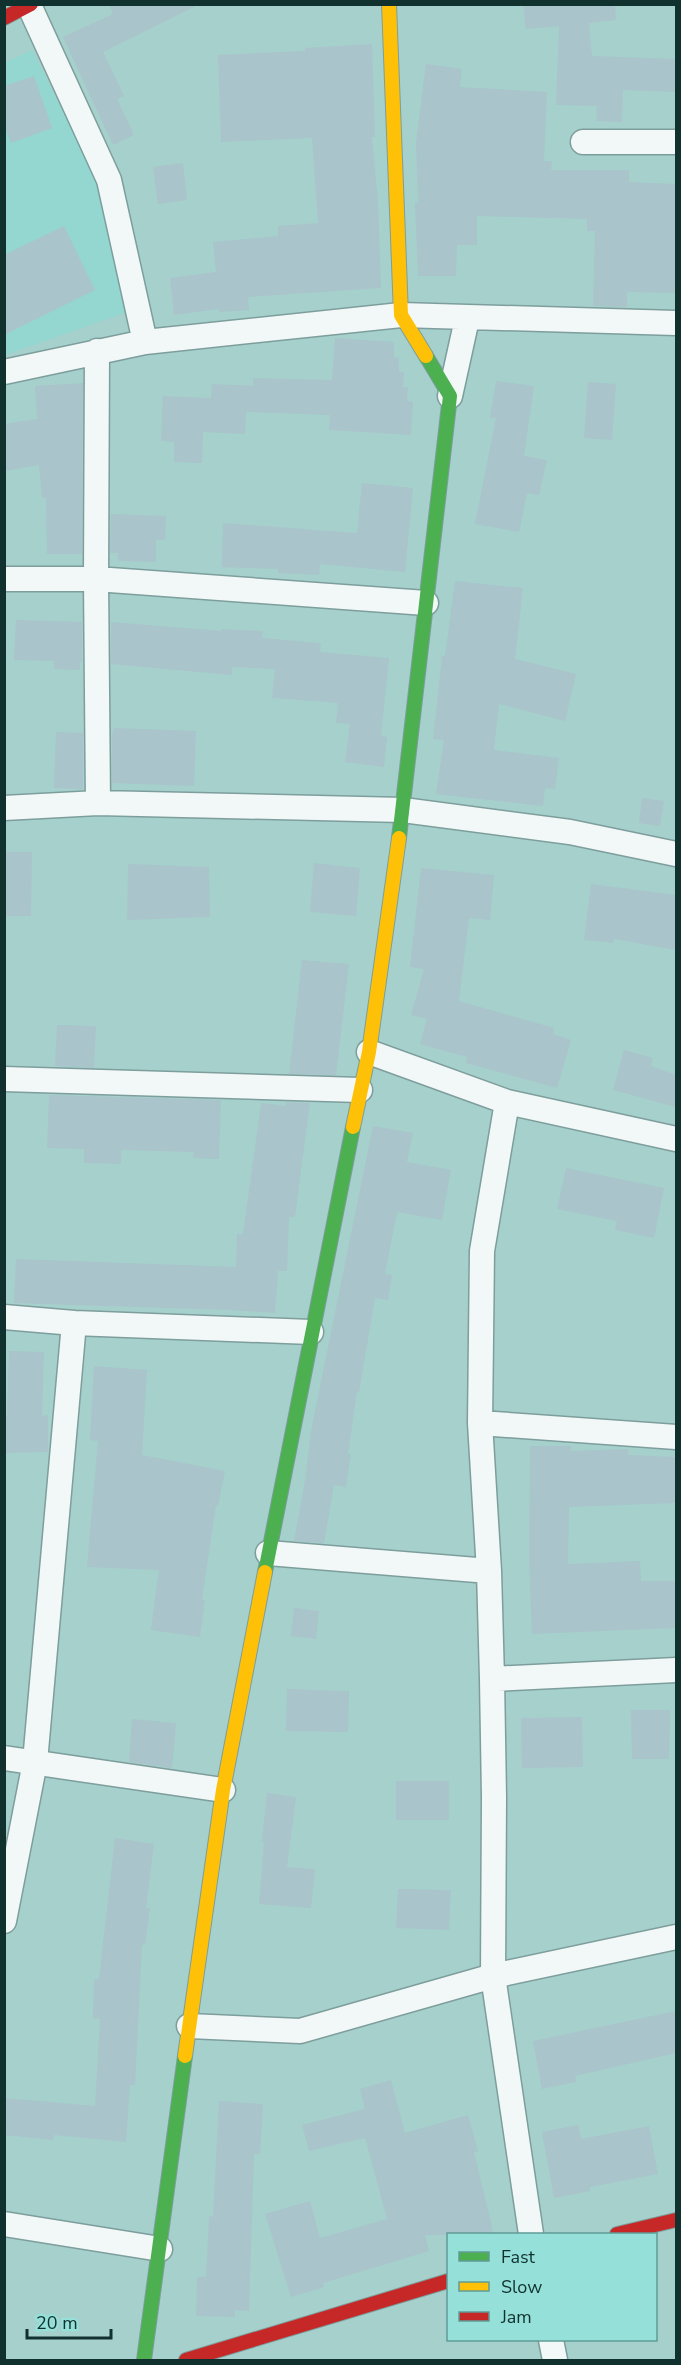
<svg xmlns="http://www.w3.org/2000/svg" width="681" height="2365" font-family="'Nunito Sans',sans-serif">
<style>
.built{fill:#93d7d0}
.building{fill:#a9c4ca}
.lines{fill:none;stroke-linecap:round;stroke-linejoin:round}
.street-casing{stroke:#7d9e9c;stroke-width:27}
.fast-casing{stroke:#7d9e9c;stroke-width:16}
.slow-casing{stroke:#7d9e9c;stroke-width:16}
.jam-casing{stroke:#7d9e9c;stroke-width:16}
.street{stroke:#f2f8f7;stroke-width:24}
.fast{stroke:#4caf50;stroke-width:14}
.slow{stroke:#ffc107;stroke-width:14}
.jam{stroke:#c62828;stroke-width:14}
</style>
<rect width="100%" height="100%" fill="#a6d0cc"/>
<!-- built -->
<path class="built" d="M 32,50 L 101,186 L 127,312 L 5,355 L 4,63 Z"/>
<!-- building -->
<path class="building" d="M 109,4 L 200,4 L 103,52 L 124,96 L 117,99 L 134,135 L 113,145 L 63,37 L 113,14 Z
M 523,4 L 615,4 L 616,20 L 589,23 L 592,56 L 676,59 L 676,92 L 623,90 L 622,122 L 596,121 L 597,106 L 556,105 L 559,26 L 526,29 Z
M 372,44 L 375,137 L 372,137 L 378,203 L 381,288 L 248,297 L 249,310 L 219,312 L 219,309 L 174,315 L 170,278 L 216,272 L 213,242 L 278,236 L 278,226 L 318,223 L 312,138 L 221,142 L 218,55 L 305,51 L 305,48 Z
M 426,64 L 462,69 L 460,87 L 547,92 L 544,161 L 552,161 L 551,170 L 629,170 L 629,182 L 676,184 L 676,293 L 627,292 L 627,307 L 593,306 L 595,231 L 587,231 L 587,219 L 477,216 L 477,245 L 457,245 L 456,276 L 418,276 L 415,203 L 418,203 L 416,142 Z
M 34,76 L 52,128 L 11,143 L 4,125 L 4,86 Z
M 183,163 L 187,200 L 158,204 L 153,167 Z
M 64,226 L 95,290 L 4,335 L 4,255 Z
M 335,338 L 394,342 L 394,357 L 399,358 L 399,372 L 404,372 L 403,387 L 408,387 L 407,401 L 413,402 L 411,435 L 329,430 L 330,415 L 246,412 L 245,434 L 203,432 L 202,463 L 174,462 L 174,442 L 161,441 L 163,396 L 211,398 L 212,384 L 253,386 L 253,378 L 332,380 Z
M 496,381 L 534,386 L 524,456 L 547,460 L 539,495 L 527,493 L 519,532 L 475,524 L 496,418 L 490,418 Z
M 588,382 L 616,384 L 612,440 L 584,438 Z
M 83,383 L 82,554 L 47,554 L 46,498 L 42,498 L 39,465 L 4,471 L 4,424 L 37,419 L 35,386 Z
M 362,483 L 413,488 L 405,572 L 320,564 L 319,575 L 278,573 L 278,569 L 222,567 L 223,523 L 357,533 Z
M 111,514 L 166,516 L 165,540 L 156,540 L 156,562 L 118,561 L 118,553 L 110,553 Z
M 455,581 L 523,588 L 515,659 L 576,674 L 565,721 L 499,704 L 494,750 L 559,758 L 555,789 L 545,788 L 543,806 L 436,794 L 444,740 L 433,739 L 442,656 L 445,656 Z
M 16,620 L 82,622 L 82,662 L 80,662 L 80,670 L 54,669 L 54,661 L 14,660 Z
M 111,622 L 221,631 L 221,629 L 263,631 L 262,638 L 321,643 L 320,652 L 389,658 L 381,736 L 387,737 L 384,767 L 345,762 L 350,724 L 336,723 L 338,703 L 272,698 L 275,669 L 232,667 L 232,675 L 111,664 Z
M 114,728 L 196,731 L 194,786 L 112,783 L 112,735 Z
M 56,732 L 83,733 L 83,789 L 54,788 Z
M 642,798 L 664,801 L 660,826 L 639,823 Z
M 4,852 L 32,852 L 31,916 L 4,916 Z
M 314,863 L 360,868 L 356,916 L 310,912 Z
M 128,864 L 209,867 L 210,917 L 127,920 Z
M 421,868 L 494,875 L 490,920 L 469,918 L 459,1001 L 554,1028 L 553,1034 L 571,1040 L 557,1088 L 466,1063 L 467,1057 L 420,1044 L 427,1019 L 411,1015 L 424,969 L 410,967 Z
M 591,884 L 676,895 L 676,950 L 614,939 L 613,943 L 584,940 Z
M 302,960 L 349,964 L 336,1075 L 289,1074 Z
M 57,1025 L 96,1026 L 94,1068 L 55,1066 Z
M 624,1050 L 653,1058 L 651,1066 L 676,1075 L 676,1107 L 613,1090 Z
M 49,1095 L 221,1100 L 219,1159 L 193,1158 L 194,1152 L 121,1150 L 121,1164 L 84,1163 L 84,1149 L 47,1148 Z
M 286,1102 L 310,1103 L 295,1217 L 289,1217 L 287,1271 L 278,1271 L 275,1313 L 229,1310 L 14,1303 L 16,1259 L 236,1267 L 237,1234 L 243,1234 L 261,1103 L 286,1106 Z
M 373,1126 L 413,1133 L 407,1162 L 451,1170 L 442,1220 L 397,1212 L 385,1274 L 392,1275 L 388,1300 L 375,1298 L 359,1392 L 357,1392 L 348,1454 L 351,1454 L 346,1487 L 334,1485 L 324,1543 L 294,1541 L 305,1480 L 311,1431 Z
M 566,1168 L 664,1188 L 654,1238 L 615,1230 L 617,1221 L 557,1209 Z
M 9,1351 L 44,1352 L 42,1416 L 48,1415 L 48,1452 L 4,1453 L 4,1416 L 7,1416 Z
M 94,1366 L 147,1370 L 142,1455 L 225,1471 L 218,1506 L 216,1505 L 202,1600 L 205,1600 L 200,1637 L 151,1630 L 159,1570 L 87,1567 L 98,1441 L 90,1440 Z
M 530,1446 L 571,1446 L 571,1451 L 628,1449 L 628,1455 L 676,1457 L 676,1503 L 569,1507 L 568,1564 L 640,1561 L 641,1581 L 676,1581 L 676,1628 L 532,1634 L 529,1559 Z
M 294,1608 L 319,1611 L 316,1639 L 291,1636 Z
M 287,1689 L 349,1691 L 348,1732 L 286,1731 Z
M 631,1710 L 670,1710 L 669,1759 L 632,1759 Z
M 582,1717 L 583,1767 L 522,1768 L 521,1718 Z
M 132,1719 L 176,1723 L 172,1768 L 129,1762 Z
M 396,1781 L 449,1781 L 449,1820 L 396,1820 Z
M 267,1793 L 296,1797 L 287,1867 L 315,1869 L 311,1908 L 259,1904 L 264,1842 L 262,1841 Z
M 115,1838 L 154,1844 L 146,1908 L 150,1908 L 145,1945 L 142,1945 L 135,2085 L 130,2085 L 126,2142 L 54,2135 L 53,2140 L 4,2135 L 4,2098 L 95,2106 L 100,2019 L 93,2018 L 94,1979 L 99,1979 Z
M 398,1889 L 451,1890 L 449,1930 L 396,1928 Z
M 676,2011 L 676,2053 L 575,2076 L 576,2082 L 542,2089 L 533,2041 Z
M 391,2080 L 405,2133 L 468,2115 L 478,2151 L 474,2152 L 493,2231 L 479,2235 L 425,2235 L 429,2251 L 323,2283 L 324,2287 L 291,2297 L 265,2214 L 310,2201 L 320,2238 L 387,2219 L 365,2138 L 309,2151 L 302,2125 L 365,2109 L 360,2089 Z
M 219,2101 L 263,2104 L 260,2154 L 254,2154 L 249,2311 L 235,2310 L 235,2317 L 196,2316 L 197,2277 L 206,2277 L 209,2216 L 213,2217 Z
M 578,2125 L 581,2139 L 649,2126 L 658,2174 L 590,2187 L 590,2191 L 554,2198 L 542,2132 Z"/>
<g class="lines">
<defs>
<path id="street" d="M 29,5 L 109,180 L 145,342
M 583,142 L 676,142
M 97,351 L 96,579 L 98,803
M 4,372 L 145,342 L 401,315 L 676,323
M 450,396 L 467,319
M 4,579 L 96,579 L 426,603
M 4,808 L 98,803 L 403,810 L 570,832 L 676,854
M 369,1052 L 507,1102 L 676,1139
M 4,1079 L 360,1090
M 507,1102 L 482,1251 L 480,1423 L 489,1571 L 492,1679 L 494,1797 L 493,1976 L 531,2234
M 4,1317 L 74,1323 L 311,1332
M 480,1423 L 676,1437
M 268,1553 L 489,1571
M 492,1679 L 676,1670
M 4,1758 L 223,1790
M 4,1921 L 35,1762 L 74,1323
M 189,2026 L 300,2031 L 493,1976 L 676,1937
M 4,2224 L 160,2249
M 551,2340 L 555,2360"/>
<path id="fast" d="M 399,838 L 450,396 L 426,356
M 265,1572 L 353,1127
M 144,2360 L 185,2056"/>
<path id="slow" d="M 389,4 L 401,315 L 426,356
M 353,1127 L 369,1052 L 399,838
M 185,2056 L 223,1790 L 265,1572"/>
<path id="jam" d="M 4,18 L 31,4
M 617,2234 L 676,2220
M 186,2360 L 448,2281"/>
</defs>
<!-- street casing -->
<use href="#street" class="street-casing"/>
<!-- fast casing -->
<use href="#fast" class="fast-casing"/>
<!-- slow casing -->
<use href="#slow" class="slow-casing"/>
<!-- jam casing -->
<use href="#jam" class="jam-casing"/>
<!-- street -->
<use href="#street" class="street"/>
<!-- fast -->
<use href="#fast" class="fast"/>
<!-- slow -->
<use href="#slow" class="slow"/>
<!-- jam -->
<use href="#jam" class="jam"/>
</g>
<!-- border -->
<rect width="681" height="2365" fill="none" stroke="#11312f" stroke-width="12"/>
<!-- legend -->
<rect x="447" y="2233" width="210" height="108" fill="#95e1da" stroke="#609b96" stroke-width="1.5"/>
<rect x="459" y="2252" width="30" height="9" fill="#4caf50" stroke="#609b96" stroke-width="1.5"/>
<text x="501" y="2263" font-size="18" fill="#11312f">Fast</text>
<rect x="459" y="2282" width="30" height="9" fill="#ffc107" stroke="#609b96" stroke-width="1.5"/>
<text x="501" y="2293" font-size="18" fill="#11312f">Slow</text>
<rect x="459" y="2312" width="30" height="9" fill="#c62828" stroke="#609b96" stroke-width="1.5"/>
<text x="501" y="2323" font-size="18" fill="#11312f">Jam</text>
<!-- scale -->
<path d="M27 2329v9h84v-9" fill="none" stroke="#11312f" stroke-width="3"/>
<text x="36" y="2329" font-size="18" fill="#11312f" stroke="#95e1da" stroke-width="4.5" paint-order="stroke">20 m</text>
</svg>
